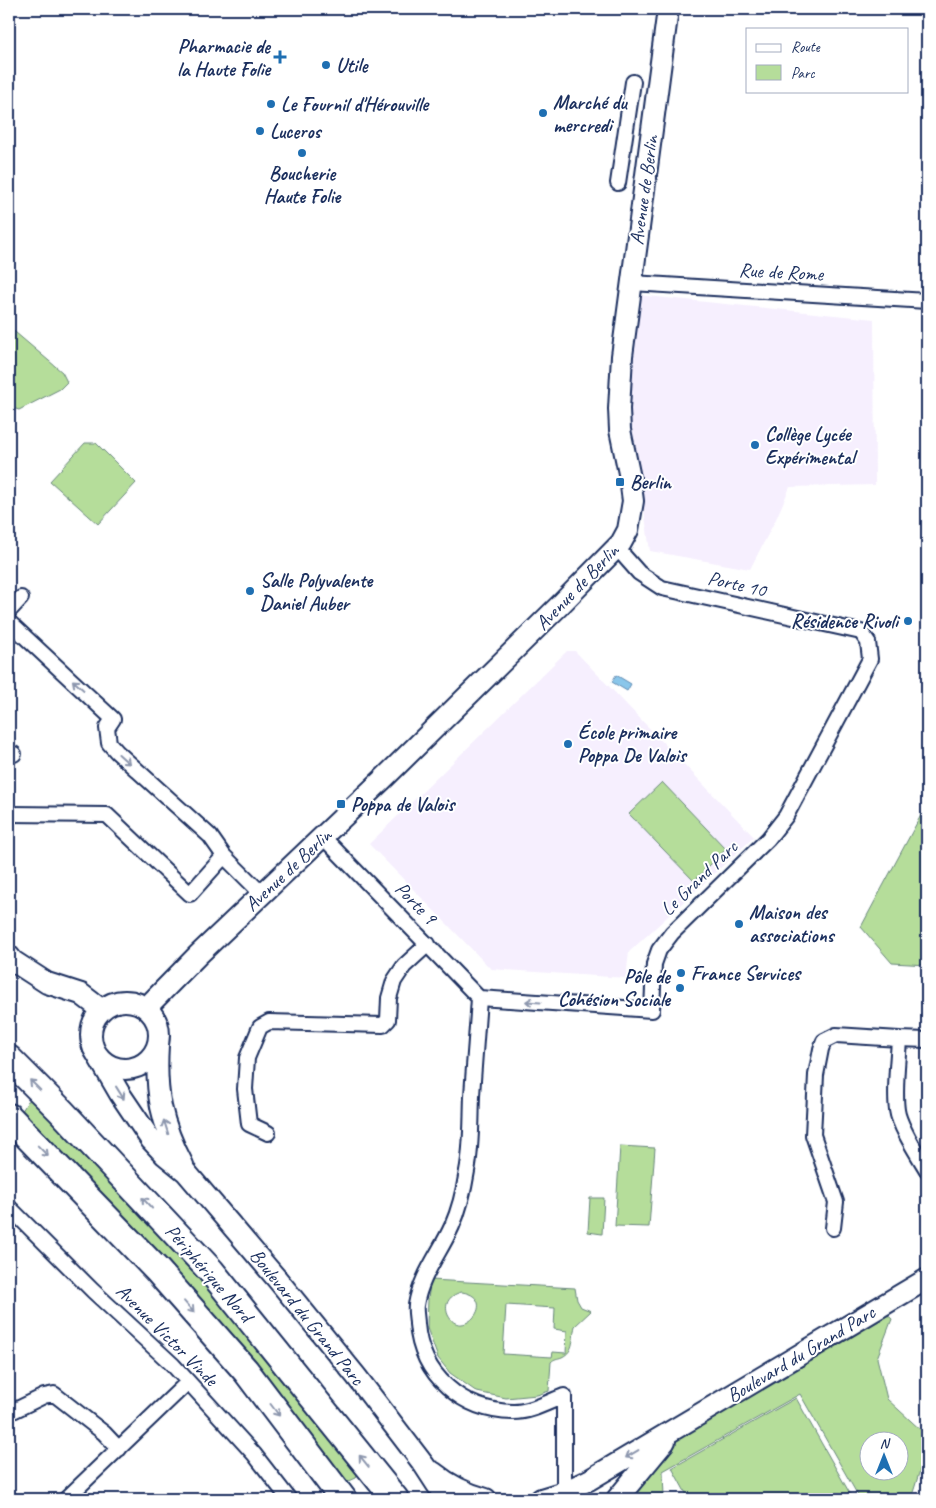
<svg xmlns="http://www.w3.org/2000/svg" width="936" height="1508" font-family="Caveat,sans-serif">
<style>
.built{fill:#f6effe}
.green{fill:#b5dd9a;stroke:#68867c;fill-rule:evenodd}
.water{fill:#8ac6ea;stroke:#5e8ab2}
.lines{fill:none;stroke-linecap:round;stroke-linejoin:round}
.street-casing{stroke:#1b2f5e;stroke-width:18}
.secondary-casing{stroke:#1b2f5e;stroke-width:24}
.highway-casing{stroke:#1b2f5e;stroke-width:30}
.street{stroke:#fff;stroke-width:14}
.secondary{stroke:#fff;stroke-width:20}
.highway{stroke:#fff;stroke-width:26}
.oneway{stroke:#8d97ae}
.poi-dot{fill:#1f6fb2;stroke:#fff;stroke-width:2}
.labels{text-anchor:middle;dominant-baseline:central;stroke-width:4;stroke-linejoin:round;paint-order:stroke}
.poi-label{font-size:20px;font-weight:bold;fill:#1b2f5e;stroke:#fff;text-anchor:start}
.street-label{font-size:20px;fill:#1b2f5e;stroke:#fff}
</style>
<rect width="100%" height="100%" fill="#fff"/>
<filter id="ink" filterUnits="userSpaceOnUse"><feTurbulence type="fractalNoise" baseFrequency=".02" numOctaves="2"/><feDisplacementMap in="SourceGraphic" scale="10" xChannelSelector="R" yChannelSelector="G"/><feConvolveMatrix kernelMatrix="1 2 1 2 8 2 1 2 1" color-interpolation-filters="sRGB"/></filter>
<g filter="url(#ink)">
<!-- built -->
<path class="built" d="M 637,295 L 874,319 L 875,485 L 790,487 L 776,519 L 750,569 L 650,551 L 629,405 Z
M 567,651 L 575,651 L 754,837 L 629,952 L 626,978 L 491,969 L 369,844 Z"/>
<!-- green -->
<path class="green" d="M 9,327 L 62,372 L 67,382 L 60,389 L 19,410 L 9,407 Z
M 85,443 L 96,443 L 136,483 L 98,524 L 50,481 Z
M 662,782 L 726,849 L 694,881 L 629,814 Z
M 927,804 L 927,965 L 892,963 L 861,927 Z
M 36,1099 L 157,1225 L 358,1471 L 356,1478 L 347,1482 L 343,1482 L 22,1111 L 28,1101 Z
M 620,1146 L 655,1148 L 649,1227 L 615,1226 Z
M 590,1198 L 604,1198 L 602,1234 L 588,1232 Z
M 431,1280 L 575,1288 L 577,1300 L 581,1307 L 591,1311 L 575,1326 C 572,1338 575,1351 562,1357 C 557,1359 555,1358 551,1362 L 549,1391 L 537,1395 L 506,1398 L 477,1392 L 450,1373 L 438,1358 L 427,1328 L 428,1298 ZM 462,1292 C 500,1298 462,1343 448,1315 C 443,1303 451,1294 462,1292 ZM 506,1305 L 555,1308 L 554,1329 L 567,1331 L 566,1353 L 553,1352 L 552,1357 L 503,1354 Z
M 883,1311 L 892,1319 L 877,1358 L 887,1399 L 923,1432 L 927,1432 L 927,1454 L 920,1470 L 911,1499 L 860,1499 L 800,1394 L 663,1471 L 664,1497 L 665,1499 L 628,1499 L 669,1444 ZM 868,1440 L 898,1440 L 898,1470 L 868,1470 Z
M 796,1398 L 853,1499 L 689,1499 L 672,1468 Z"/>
<!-- water -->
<path class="water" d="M 616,675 L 631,684 L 627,691 L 612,682 Z"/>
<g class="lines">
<defs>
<path id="street" d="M 618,183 L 633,82
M 632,283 L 927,301
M 9,611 L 21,598
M 9,622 L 113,719 L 107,728 L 109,743 L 117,752 L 210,836 L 224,856 L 262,894
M 9,754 L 14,754
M 9,814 L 107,815 L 190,894 L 224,856
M 323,837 L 479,998
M 479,998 L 652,1010 L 654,964 L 659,950 L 672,933 L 768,839 L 786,816 L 870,659 L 868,642 L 861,632 L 662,588 L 639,573 L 617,548
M 479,998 C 477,1030 474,1063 472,1096 C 471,1121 472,1147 467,1171 C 464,1190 460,1208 452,1226 C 440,1253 421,1275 416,1305 C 415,1311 417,1318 417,1324 C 421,1375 462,1411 513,1412 C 531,1412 548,1402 564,1396 L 564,1492 L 568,1498
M 927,1040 L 899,1039 C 898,1060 894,1089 897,1110 C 899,1126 918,1155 927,1170
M 268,1133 L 249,1124 L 245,1089 L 247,1058 L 260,1027 L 269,1022 L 383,1025 L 388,1020 L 389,998 L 394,981 L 404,966 L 428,944
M 9,1207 L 93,1291 L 173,1365 L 254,1454 L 289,1499
M 833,1228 L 836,1202 L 813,1135 L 816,1075 L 821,1049 L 824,1041 L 836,1035 L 899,1039
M 9,1413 L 44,1396 L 54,1394 L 104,1433 L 119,1449
M 66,1499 L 188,1382"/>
<path id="secondary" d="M 9,956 L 13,961 L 47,983 L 81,994 L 102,1010
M91 1035a34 34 0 1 1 68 0a34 34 0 1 1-68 0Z
M 146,1008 L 198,955 L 382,780 L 562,603 L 621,543 L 628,530 L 633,501 L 630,478 L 620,430 L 619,409 L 622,356 L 668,9
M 158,1045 C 155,1093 161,1123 183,1165
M 95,1051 L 120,1094 L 151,1140 L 165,1155 L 186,1172 L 277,1279 L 356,1376 L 424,1465 L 437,1485 L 448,1499
M 433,1472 C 449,1485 467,1494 486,1499
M 541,1499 L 564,1492 L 589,1480 L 927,1279
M 617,1499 L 665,1441"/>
<path id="highway" d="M 9,1059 L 61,1111 L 211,1271 L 395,1499
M 9,1117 L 157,1270 L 246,1371 L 343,1499"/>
</defs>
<!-- street casing -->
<use href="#street" class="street-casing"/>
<!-- secondary casing -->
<use href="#secondary" class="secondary-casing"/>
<!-- highway casing -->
<use href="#highway" class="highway-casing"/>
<!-- street -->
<use href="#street" class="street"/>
<!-- secondary -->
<use href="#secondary" class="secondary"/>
<!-- highway -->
<use href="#highway" class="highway"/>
</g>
<!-- one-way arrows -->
<defs><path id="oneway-shaft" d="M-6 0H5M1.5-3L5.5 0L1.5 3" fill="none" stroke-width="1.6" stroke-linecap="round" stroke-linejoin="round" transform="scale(1.25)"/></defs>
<g class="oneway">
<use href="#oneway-shaft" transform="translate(78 685) rotate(-138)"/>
<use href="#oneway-shaft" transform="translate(124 759) rotate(42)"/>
<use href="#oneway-shaft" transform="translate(533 1002) rotate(-176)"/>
<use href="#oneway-shaft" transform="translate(35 1085) rotate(-135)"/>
<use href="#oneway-shaft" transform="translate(120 1093) rotate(58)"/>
<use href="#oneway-shaft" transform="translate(166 1127) rotate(-108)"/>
<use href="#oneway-shaft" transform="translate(43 1151) rotate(46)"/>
<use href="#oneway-shaft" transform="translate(147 1203) rotate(-133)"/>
<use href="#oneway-shaft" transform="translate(189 1307) rotate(49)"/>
<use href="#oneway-shaft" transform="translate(275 1410) rotate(53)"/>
<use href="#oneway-shaft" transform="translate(632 1454) rotate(149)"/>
<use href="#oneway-shaft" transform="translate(364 1461) rotate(-129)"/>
</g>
</g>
<!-- markers -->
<g class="poi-dot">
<path d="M277.5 49.5h5v5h5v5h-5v5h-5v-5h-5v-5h5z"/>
<circle cx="326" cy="65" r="5"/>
<circle cx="271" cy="104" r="5"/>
<circle cx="543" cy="113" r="5"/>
<circle cx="260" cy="131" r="5"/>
<circle cx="302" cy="153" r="5"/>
<circle cx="755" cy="445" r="5"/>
<rect x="615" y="477" width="10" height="10" rx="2.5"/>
<circle cx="250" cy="591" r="5"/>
<circle cx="908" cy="621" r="5"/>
<circle cx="568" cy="744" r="5"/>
<rect x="336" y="799" width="10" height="10" rx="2.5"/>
<circle cx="739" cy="924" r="5"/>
<circle cx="681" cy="973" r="5"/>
<circle cx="680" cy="988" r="5"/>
</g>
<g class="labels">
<!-- poi labels -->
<g class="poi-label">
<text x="270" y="46" text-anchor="end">Pharmacie de<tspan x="270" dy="23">la Haute Folie</tspan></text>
<text x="336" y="65">Utile</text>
<text x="553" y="102">Marché du<tspan x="553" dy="23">mercredi</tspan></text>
<text x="281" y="104">Le Fournil d'Hérouville</text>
<text x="270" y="131">Luceros</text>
<text x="302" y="173" text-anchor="middle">Boucherie<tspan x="302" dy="23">Haute Folie</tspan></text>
<text x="765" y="434">Collège Lycée<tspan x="765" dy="23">Expérimental</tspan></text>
<text x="630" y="482">Berlin</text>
<text x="260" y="580">Salle Polyvalente<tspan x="260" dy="23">Daniel Auber</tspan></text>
<text x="898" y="621" text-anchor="end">Résidence Rivoli</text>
<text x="578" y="732">École primaire<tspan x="578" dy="23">Poppa De Valois</tspan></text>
<text x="351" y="804">Poppa de Valois</text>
<text x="749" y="912">Maison des<tspan x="749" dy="23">associations</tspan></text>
<text x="691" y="973">France Services</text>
<text x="670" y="976" text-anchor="end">Pôle de<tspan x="670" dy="23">Cohésion Sociale</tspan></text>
</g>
<!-- street labels -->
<g class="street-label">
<text transform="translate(644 190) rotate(-82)">Avenue de Berlin</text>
<text transform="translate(781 272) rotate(3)">Rue de Rome</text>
<text transform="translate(737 584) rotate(13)">Porte 10</text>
<text transform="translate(577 587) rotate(-46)">Avenue de Berlin</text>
<text transform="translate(288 870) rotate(-43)">Avenue de Berlin</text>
<text transform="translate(699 878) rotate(-44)">Le Grand Parc</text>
<text transform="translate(416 903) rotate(46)">Porte 9</text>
<text transform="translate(209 1273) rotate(49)">Périphérique Nord</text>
<text transform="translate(307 1317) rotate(51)">Boulevard du Grand Parc</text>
<text transform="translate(167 1335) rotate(45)">Avenue Victor Vinde</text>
<text transform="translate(801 1354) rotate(-31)">Boulevard du Grand Parc</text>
</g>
</g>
<!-- margin -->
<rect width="936" height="1508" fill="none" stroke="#fff" stroke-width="30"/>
<rect x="15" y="15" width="906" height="1478" fill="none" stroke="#1b2f5e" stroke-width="2" filter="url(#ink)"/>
<!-- legend -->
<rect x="746" y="28" width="162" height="65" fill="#ffffff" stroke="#a4acbf"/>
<rect x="756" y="44" width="25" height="8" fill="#ffffff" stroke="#a4acbf"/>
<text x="791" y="52" font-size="15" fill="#1b2f5e">Route</text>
<rect x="756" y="65" width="25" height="15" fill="#b5dd9a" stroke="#a4acbf"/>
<text x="791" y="78" font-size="15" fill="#1b2f5e">Parc</text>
<!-- north arrow -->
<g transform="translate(884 1456)"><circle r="24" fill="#ffffff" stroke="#a4acbf"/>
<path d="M0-4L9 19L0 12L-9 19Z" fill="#1f6fb2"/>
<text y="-8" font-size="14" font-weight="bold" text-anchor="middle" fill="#1b2f5e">N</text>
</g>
</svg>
